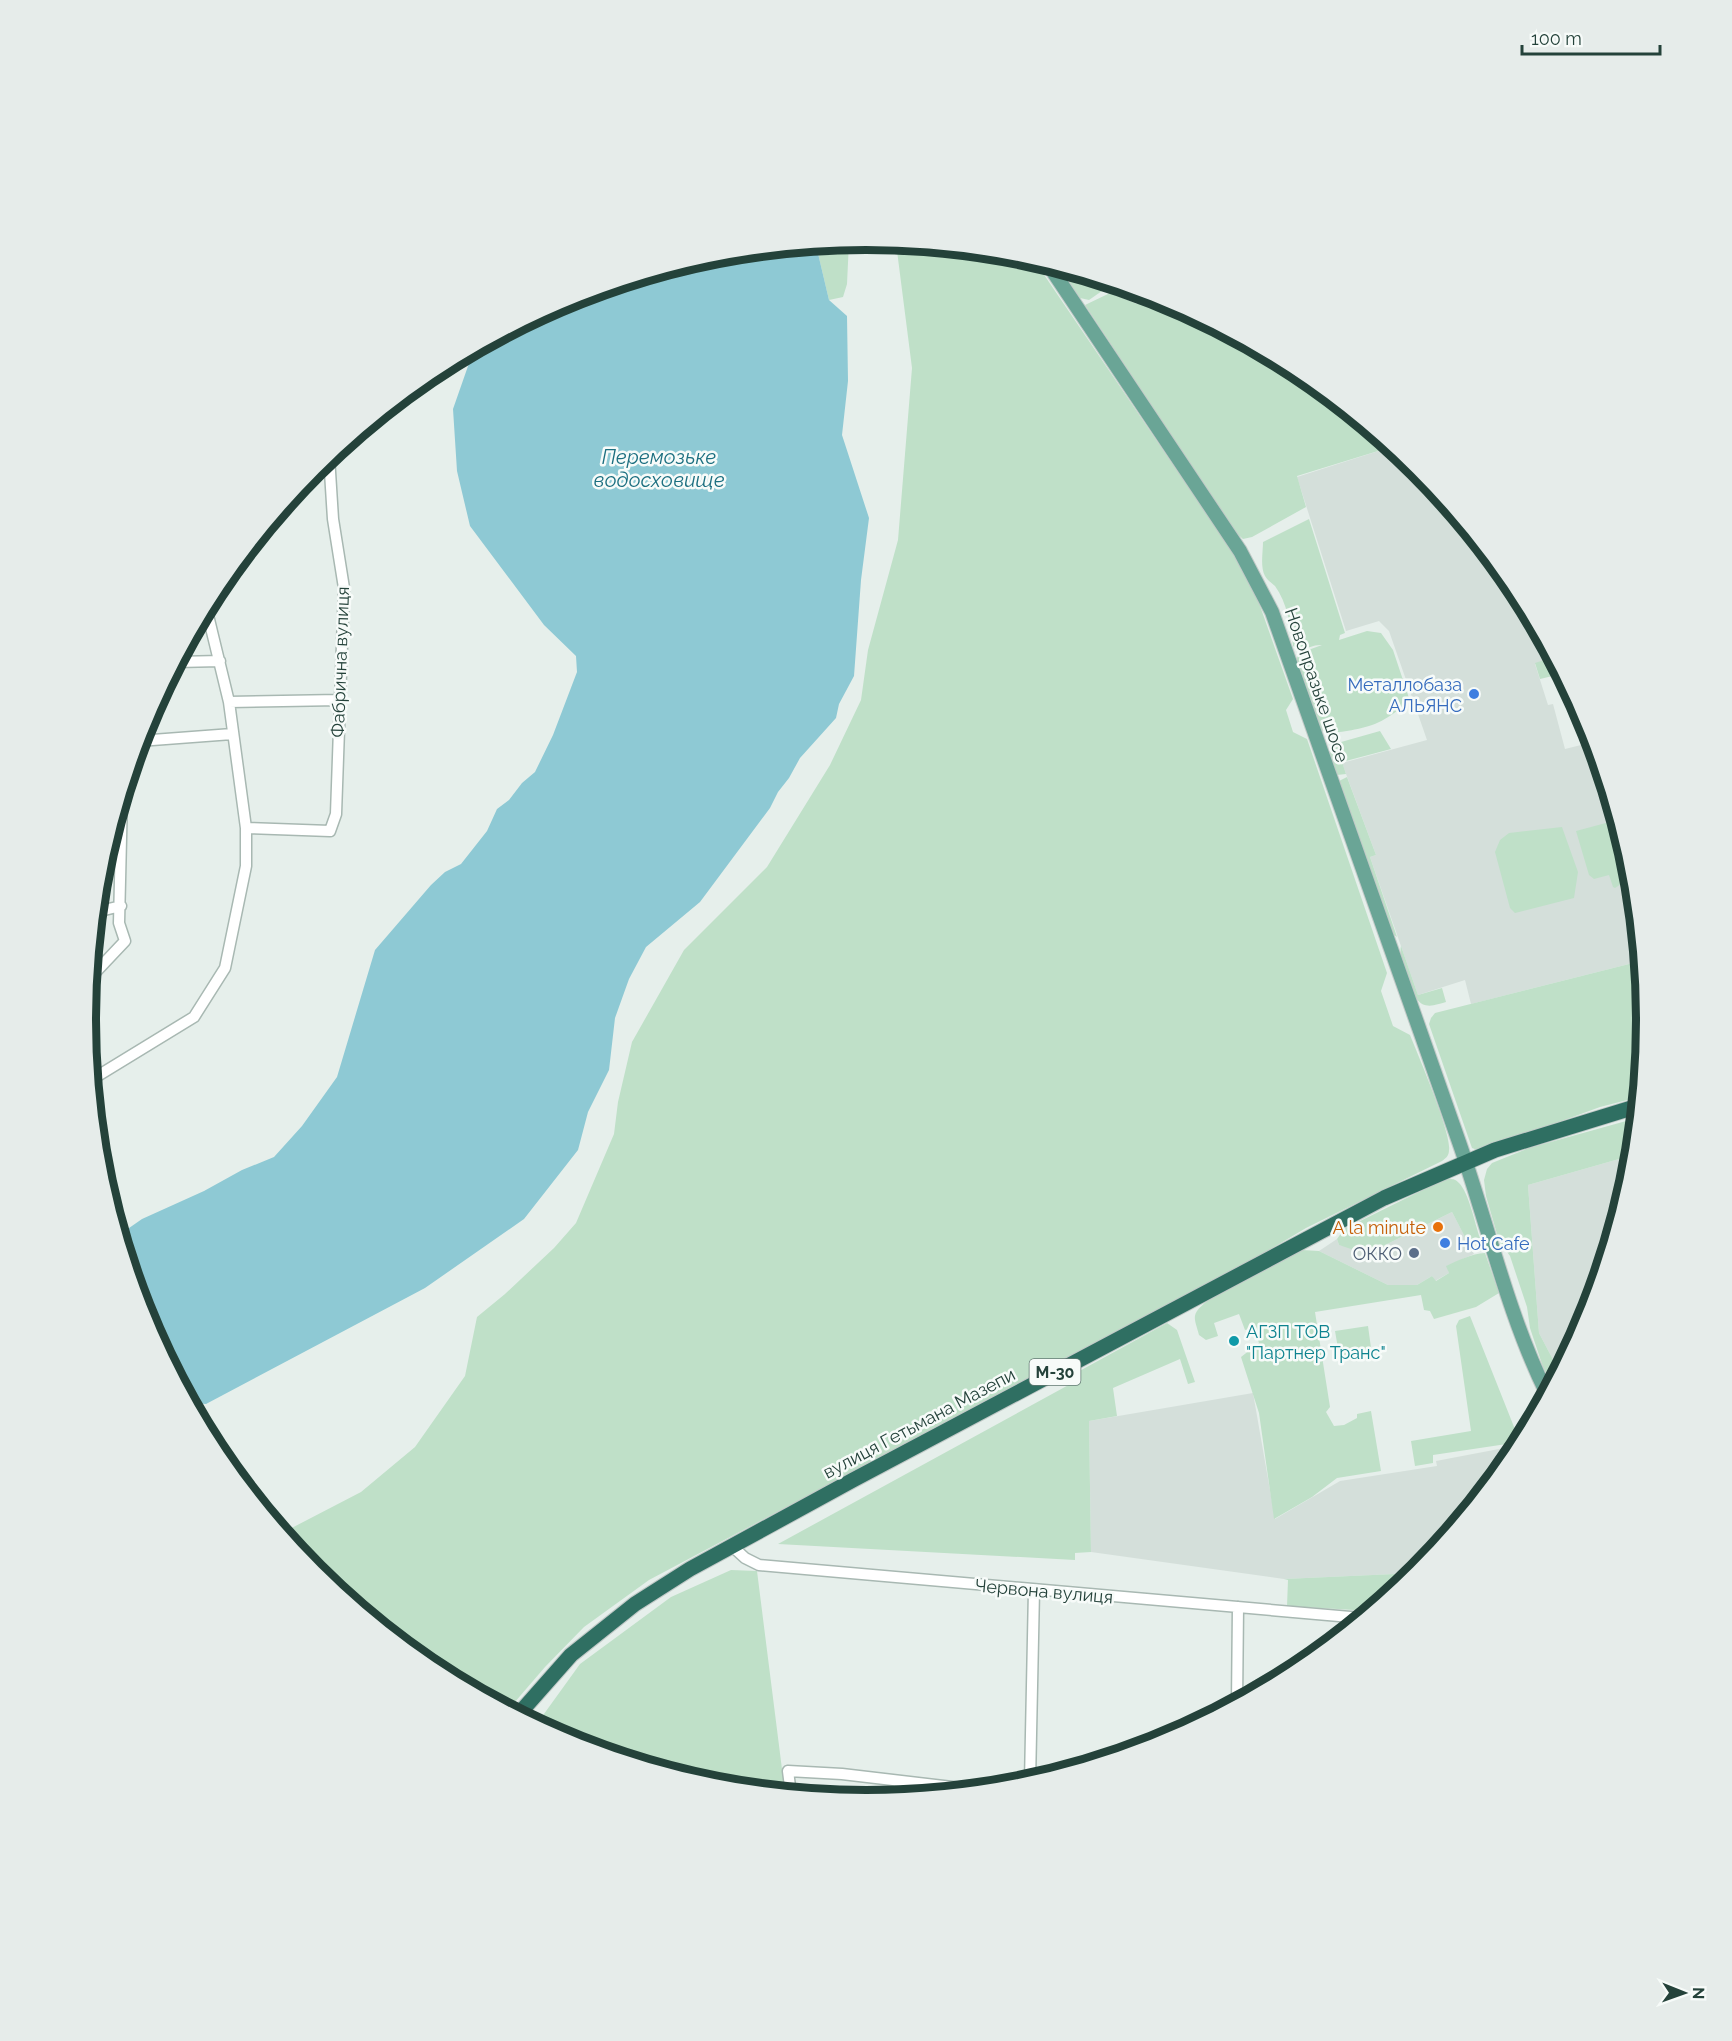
<svg xmlns="http://www.w3.org/2000/svg" width="1732" height="2041" font-family="Raleway,sans-serif">
<style>
.built{fill:#d4dfda}
.green{fill:#bfe0c8}
.water{fill:#8ec9d4}
.lines{fill:none;stroke-linecap:round;stroke-linejoin:round}
.minor-casing{stroke:#a8b8b2;stroke-width:13}
.major-casing{stroke:#c2cac8;stroke-width:16}
.highway-casing{stroke:#c2cac8;stroke-width:17}
.minor{stroke:#fff;stroke-width:10}
.major{stroke:#6aa596;stroke-width:14}
.highway{stroke:#2f6f62;stroke-width:15}
.shop-dot{fill:#3f7fe0;stroke:#f7fbf9;stroke-width:2}
.food-dot{fill:#e8710a;stroke:#f7fbf9;stroke-width:2}
.service-dot{fill:#5c6f8a;stroke:#f7fbf9;stroke-width:2}
.culture-dot{fill:#0f9aa8;stroke:#f7fbf9;stroke-width:2}
.labels{text-anchor:middle;dominant-baseline:central;stroke-width:5;stroke-linejoin:round;paint-order:stroke}
.shield{fill:#f7fbf9;stroke:#637a73;stroke-width:1.5}
.shield-label{font-size:16px;font-weight:bold;fill:#24423a}
.street-label{font-size:18px;fill:#24423a;stroke:#f7fbf9}
.shop-label{font-size:18px;fill:#366cbe;stroke:#f7fbf9;text-anchor:end}
.food-label{font-size:18px;fill:#c56008;stroke:#f7fbf9;text-anchor:end}
.service-label{font-size:18px;fill:#4e5e75;stroke:#f7fbf9;text-anchor:end}
.culture-label{font-size:18px;fill:#0d838f;stroke:#f7fbf9;text-anchor:start}
.water-label{font-size:20px;font-style:italic;fill:#1c6f80;stroke:#f7fbf9}
.rim{fill:none;stroke:#24423a;stroke-width:8}
</style>
<rect width="100%" height="100%" fill="#e6efeb"/>
<!-- built -->
<path class="built" d="M 1391,447 L 1418,469 L 1515,587 L 1539,632 L 1547,659 L 1535,664 L 1548,705 L 1553,704 L 1565,749 L 1593,742 L 1632,869 L 1641,961 L 1471,1004 L 1465,980 L 1418,995 L 1370,857 L 1376,855 L 1342,763 L 1427,740 L 1389,631 L 1379,621 L 1346,631 L 1297,477 Z
M 1633,1155 L 1631,1173 L 1587,1319 L 1559,1371 L 1539,1333 L 1528,1185 Z
M 1452,1212 L 1474,1254 L 1447,1266 L 1449,1273 L 1435,1281 L 1432,1276 L 1417,1285 L 1388,1285 L 1319,1251 L 1337,1239 L 1339,1245 L 1373,1251 Z
M 1253,1393 L 1275,1519 L 1340,1481 L 1437,1466 L 1436,1461 L 1520,1445 L 1515,1454 L 1417,1573 L 1284,1579 L 1091,1552 L 1089,1421 Z"/>
<!-- green -->
<path class="green" d="M 849,242 L 847,284 L 843,297 L 829,300 L 816,245 Z
M 896,243 L 1019,255 L 1034,260 L 1231,550 L 1254,589 L 1293,699 L 1286,710 L 1293,732 L 1307,739 L 1387,973 L 1381,991 L 1393,1026 L 1410,1035 C 1418,1055 1452,1134 1449,1150 C 1449,1156 1446,1158 1442,1161 L 1306,1228 L 1261,1255 L 649,1580 L 584,1627 L 545,1667 L 508,1710 L 432,1669 L 314,1572 L 282,1533 L 361,1492 L 415,1447 L 465,1376 L 477,1317 L 505,1294 L 554,1248 L 576,1223 L 614,1134 L 618,1102 L 632,1042 L 684,950 L 767,867 L 830,765 L 861,700 L 868,650 L 898,540 L 912,368 Z
M 1059,267 L 1112,284 L 1089,300 L 1080,298 Z
M 1110,293 L 1137,304 L 1154,296 L 1165,300 L 1300,372 L 1391,447 L 1297,476 L 1306,507 L 1252,537 L 1243,539 L 1236,533 L 1085,305 Z
M 1309,519 L 1345,633 L 1340,635 L 1339,640 L 1367,631 L 1381,633 L 1393,650 L 1410,701 C 1399,709 1389,718 1377,723 C 1366,728 1329,737 1320,729 L 1295,661 L 1300,653 L 1322,645 C 1311,644 1303,653 1293,646 C 1291,627 1287,602 1275,586 C 1272,583 1267,580 1265,576 C 1260,567 1263,552 1263,542 Z
M 1539,632 L 1561,674 L 1540,679 L 1535,663 L 1547,659 Z
M 1380,731 L 1391,749 L 1342,762 L 1346,774 L 1337,775 L 1329,753 L 1334,744 Z
M 1347,777 L 1376,855 L 1370,857 L 1397,937 L 1391,933 L 1339,781 Z
M 1617,820 L 1632,877 L 1615,888 L 1613,887 L 1609,875 L 1594,879 L 1589,875 L 1576,831 Z
M 1562,827 L 1578,872 L 1574,898 L 1515,913 L 1510,908 L 1495,852 L 1500,840 L 1509,833 Z
M 1401,946 L 1418,995 L 1442,988 L 1446,1002 C 1438,1004 1430,1008 1422,1004 C 1411,998 1398,958 1401,946 Z
M 1641,961 L 1646,1021 L 1639,1097 L 1600,1107 L 1490,1147 L 1477,1150 L 1472,1148 L 1429,1024 L 1431,1018 L 1435,1013 Z
M 1637,1118 L 1633,1155 L 1528,1185 L 1539,1333 L 1559,1371 L 1552,1384 L 1543,1367 L 1530,1328 L 1527,1307 L 1510,1256 L 1499,1241 L 1486,1196 L 1484,1180 L 1487,1169 L 1492,1163 L 1529,1148 Z
M 1445,1179 C 1451,1179 1455,1178 1459,1183 C 1469,1193 1475,1224 1480,1238 L 1467,1241 L 1452,1212 L 1373,1251 L 1357,1251 L 1339,1245 L 1337,1239 L 1344,1229 Z
M 1302,1250 L 1319,1251 L 1388,1285 L 1417,1285 L 1432,1276 L 1436,1281 L 1449,1273 L 1446,1266 C 1459,1260 1471,1254 1485,1253 L 1499,1293 L 1476,1307 L 1434,1319 L 1430,1311 L 1424,1310 L 1421,1295 L 1315,1312 L 1330,1407 L 1326,1412 L 1334,1426 L 1344,1425 L 1357,1418 L 1357,1414 L 1371,1411 L 1381,1471 L 1337,1478 L 1312,1497 L 1274,1519 L 1259,1413 L 1241,1357 L 1259,1343 L 1254,1328 L 1245,1330 L 1239,1314 L 1214,1323 L 1218,1336 L 1206,1340 L 1199,1335 C 1198,1330 1194,1321 1195,1316 C 1197,1297 1283,1260 1302,1250 Z
M 1470,1316 L 1520,1442 L 1433,1455 L 1433,1463 L 1415,1466 L 1411,1441 L 1471,1431 L 1456,1326 L 1459,1320 Z
M 1167,1323 L 1177,1330 L 1195,1382 L 1188,1384 L 1180,1359 L 1113,1388 L 1117,1416 L 1089,1421 L 1091,1552 L 1075,1553 L 1075,1560 L 778,1544 L 1074,1382 L 1074,1374 Z
M 1368,1326 L 1372,1355 L 1340,1360 L 1335,1331 Z
M 731,1570 L 757,1571 L 785,1793 L 713,1786 L 567,1741 L 536,1725 L 580,1664 L 671,1597 Z
M 1417,1573 L 1371,1611 L 1287,1606 L 1288,1580 L 1284,1579 Z"/>
<!-- water -->
<path class="water" d="M 816,245 L 829,300 L 847,316 L 848,381 L 842,435 L 869,518 L 861,580 L 854,676 L 839,704 L 836,718 L 800,758 L 789,778 L 778,792 L 770,808 L 700,902 L 646,947 L 629,979 L 615,1018 L 609,1070 L 588,1112 L 578,1150 L 524,1219 L 425,1288 L 206,1404 L 190,1403 L 145,1319 L 119,1235 L 142,1219 L 204,1191 L 242,1170 L 274,1157 L 302,1126 L 337,1077 L 375,950 L 431,885 L 445,872 L 461,864 L 487,831 L 497,809 L 509,800 L 522,783 L 535,772 L 553,735 L 577,672 L 576,656 L 544,625 L 470,526 L 457,471 L 453,409 L 474,349 L 568,299 L 714,255 Z"/>
<g class="lines">
<defs>
<path id="minor" d="M 177,662 L 220,661
M 229,702 L 339,700
M 139,741 L 232,734
M 246,828 L 330,831 L 336,814 L 344,588 L 333,519 L 329,456
M 96,912 L 121,906
M 90,978 L 125,941 L 119,923 L 122,796
M 91,1080 L 194,1017 L 225,968 L 246,866 L 246,828 L 229,702 L 206,607
M 733,1547 L 745,1558 L 759,1565 L 1362,1618
M 1237,1703 L 1238,1607
M 1030,1782 L 1034,1590
M 791,1794 L 788,1771 L 842,1774 L 978,1790"/>
<path id="major" d="M 1048,264 L 1240,551 L 1272,612 C 1334,788 1397,965 1459,1142 C 1488,1225 1508,1315 1547,1394"/>
<path id="highway" d="M 518,1715 L 571,1655 L 635,1604 L 690,1569 L 853,1480 L 1384,1198 L 1495,1150 L 1638,1106"/>
</defs>
<!-- minor casing -->
<use href="#minor" class="minor-casing"/>
<!-- major casing -->
<use href="#major" class="major-casing"/>
<!-- highway casing -->
<use href="#highway" class="highway-casing"/>
<!-- minor -->
<use href="#minor" class="minor"/>
<!-- major -->
<use href="#major" class="major"/>
<!-- highway -->
<use href="#highway" class="highway"/>
</g>
<!-- markers -->
<g class="shop-dot">
<circle cx="1474" cy="694" r="6"/>
<circle cx="1445" cy="1243" r="6"/>
</g>
<circle class="food-dot" cx="1438" cy="1227" r="6"/>
<circle class="service-dot" cx="1414" cy="1253" r="6"/>
<circle class="culture-dot" cx="1234" cy="1341" r="6"/>
<g class="labels">
<!-- shield labels -->
<rect class="shield" x="1029.5" y="1359" width="51" height="26" rx="4.5"/>
<g class="shield-label">
<text x="1055" y="1372">М-30</text>
</g>
<!-- street labels -->
<g class="street-label">
<text transform="translate(340 662) rotate(-88)">Фабрична вулиця</text>
<text transform="translate(1317 685) rotate(71)">Новопразьке шосе</text>
<text transform="translate(919 1423) rotate(-28)">вулиця Гетьмана Мазепи</text>
<text transform="translate(1044 1591) rotate(5)">Червона вулиця</text>
</g>
<!-- shop labels -->
<g class="shop-label">
<text x="1462" y="684">Металлобаза<tspan x="1462" dy="21">АЛЬЯНС</tspan></text>
<text x="1457" y="1243" text-anchor="start">Hot Cafe</text>
</g>
<!-- food labels -->
<g class="food-label">
<text x="1426" y="1227">A la minute</text>
</g>
<!-- service labels -->
<g class="service-label">
<text x="1402" y="1253">ОККО</text>
</g>
<!-- culture labels -->
<g class="culture-label">
<text x="1246" y="1331">АГЗП ТОВ<tspan x="1246" dy="21">"Партнер Транс"</tspan></text>
</g>
<!-- water labels -->
<g class="water-label">
<text x="659" y="457">Перемозьке<tspan x="659" dy="23">водосховище</tspan></text>
</g>
</g>
<!-- crop -->
<path d="M0 0H1732V2041H0ZM96 1020a770 770 0 1 1 1540 0a770 770 0 1 1-1540 0Z" fill="#e6ecea" fill-rule="evenodd"/>
<path class="rim" d="M96 1020a770 770 0 1 1 1540 0a770 770 0 1 1-1540 0Z"/>
<!-- north arrow -->
<g transform="translate(1684 1993) rotate(91)" stroke="#f7fbf9" stroke-width="4.5" paint-order="stroke">
<path d="M0-4.5L10 22L0 15L-10 22Z" fill="#24423a"/>
<text y="-9" font-size="16" font-weight="bold" text-anchor="middle" fill="#24423a">N</text>
</g>
<!-- scale -->
<path d="M1522 45v9h138v-9" fill="none" stroke="#24423a" stroke-width="3"/>
<text x="1531" y="45" font-size="18" fill="#24423a" stroke="#f7fbf9" stroke-width="4.5" paint-order="stroke">100 m</text>
</svg>
